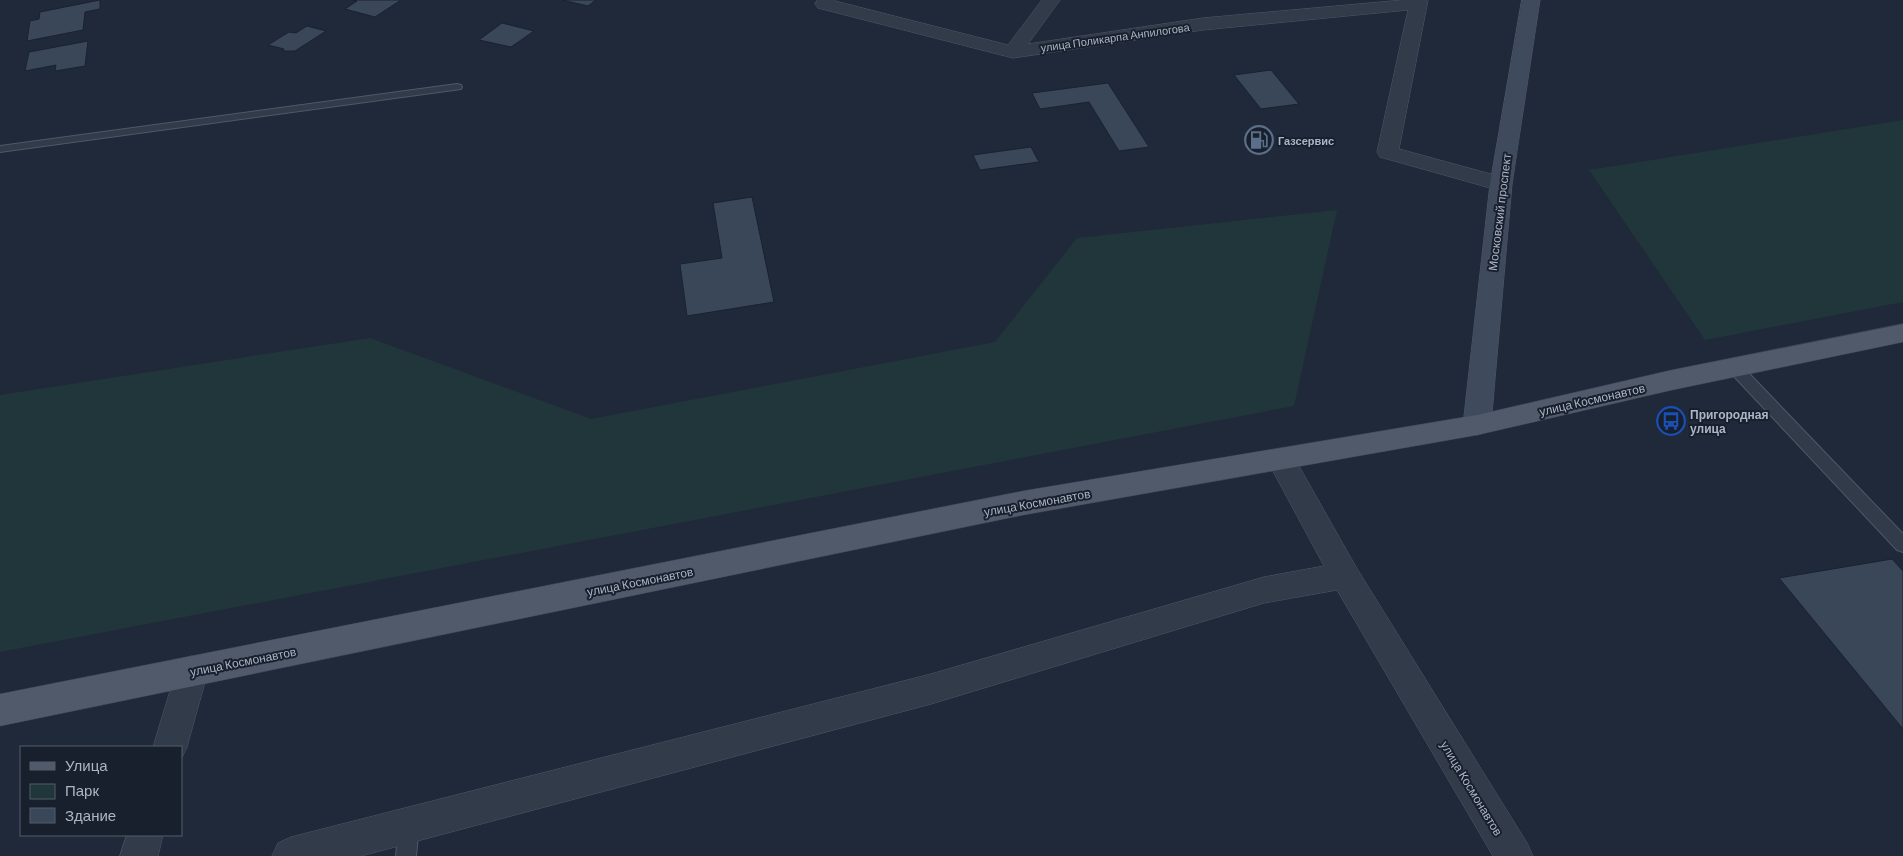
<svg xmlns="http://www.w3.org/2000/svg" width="1903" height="856" font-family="Barlow,sans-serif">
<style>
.green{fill:#21363a}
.building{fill:#3a4759;stroke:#1a2230}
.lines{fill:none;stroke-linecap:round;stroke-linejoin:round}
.service-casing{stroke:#505867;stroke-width:2}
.minor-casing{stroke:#505867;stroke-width:1}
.secondary-casing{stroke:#505867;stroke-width:1}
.primary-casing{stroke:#3c4453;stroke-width:1}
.service{fill:#323b49;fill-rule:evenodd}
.minor{fill:#323b49;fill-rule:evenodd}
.secondary{fill:#404a5d;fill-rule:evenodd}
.primary{fill:#505a6a;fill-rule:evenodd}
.labels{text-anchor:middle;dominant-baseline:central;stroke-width:4;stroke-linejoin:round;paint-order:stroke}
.far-street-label{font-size:11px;fill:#acb5c6;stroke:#18202e}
.far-poi-label{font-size:11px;font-weight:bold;fill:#acb5c6;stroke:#18202e;text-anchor:start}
.street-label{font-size:12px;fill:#acb5c6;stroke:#18202e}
.poi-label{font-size:12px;font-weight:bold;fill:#acb5c6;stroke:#18202e;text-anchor:start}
</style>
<rect width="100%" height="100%" fill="#1f2939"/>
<!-- green -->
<path class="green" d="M 1903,120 L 1903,302 L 1705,340 L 1589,170 Z
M 1337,210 L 1294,406 L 0,652 L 0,395 L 370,338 L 591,419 L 995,342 L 1077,238 Z"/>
<!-- building -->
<path class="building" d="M 100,0 L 100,9 L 85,12 L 83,30 L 27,41 L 30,21 L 39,19 L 40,12 Z
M 353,0 L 401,0 L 375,17 L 345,9 L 357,1 Z
M 562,0 L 596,0 L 588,6 Z
M 502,23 L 534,31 L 511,47 L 479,40 Z
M 307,26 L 326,31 L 295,51 L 283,51 L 284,49 L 268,45 L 289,32 L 296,33 Z
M 88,41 L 85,66 L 55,71 L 56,65 L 25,71 L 29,52 Z
M 1271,70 L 1299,104 L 1261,109 L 1234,75 Z
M 1108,83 L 1149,147 L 1119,151 L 1089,102 L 1040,109 L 1032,93 Z
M 1031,147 L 1039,162 L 980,170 L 973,155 Z
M 752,197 L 774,302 L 687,316 L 680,264 L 722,258 L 713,203 Z
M 1892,559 L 1903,571 L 1903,729 L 1779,578 Z"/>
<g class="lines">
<defs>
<path id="service" d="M 457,84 L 461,85 L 462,87 L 461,89 L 0,152 L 0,146 Z
M 1734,362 L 1739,363 L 1903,534 L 1903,552 L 1897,550 L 1729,371 L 1727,367 L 1729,363 Z
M 409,815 L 416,818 L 419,825 L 416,856 L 396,856 L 399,825 L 402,818 Z"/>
<path id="minor" d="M 818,0 L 836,0 L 835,1 L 1008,45 L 1042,0 L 1060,0 L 1028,44 L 1203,18 L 1403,0 L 1428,0 L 1399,149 L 1509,179 L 1512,184 L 1509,189 L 1501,191 L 1380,157 L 1377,152 L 1408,10 L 1203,30 L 1013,58 L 818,8 L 815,4 Z
M 1281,449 L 1291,452 L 1356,567 L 1527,843 L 1533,856 L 1493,856 L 1337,590 L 1264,603 L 931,704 L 361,856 L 272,856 L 278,843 L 291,837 L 931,674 L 1264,577 L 1324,566 L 1267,460 L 1271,452 Z
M 192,656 L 204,660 L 208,671 L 187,747 L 181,759 L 181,747 L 153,747 L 176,671 L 180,660 Z
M 127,835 L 163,835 L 158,856 L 120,856 Z"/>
<path id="secondary" d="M 1522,0 L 1540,0 L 1512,184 L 1491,425 L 1487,432 L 1477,435 L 1467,432 L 1463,425 L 1490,184 Z"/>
<path id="primary" d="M 1903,324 L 1903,342 L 1672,390 L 1477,435 L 1023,515 L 0,726 L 0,694 L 1023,491 L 1477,415 L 1672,370 Z"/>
</defs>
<!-- service casing -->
<use href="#service" class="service-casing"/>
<!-- minor casing -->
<use href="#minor" class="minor-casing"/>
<!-- secondary casing -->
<use href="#secondary" class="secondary-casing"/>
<!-- primary casing -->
<use href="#primary" class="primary-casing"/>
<!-- service -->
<use href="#service" class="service"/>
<!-- minor -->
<use href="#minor" class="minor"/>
<!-- secondary -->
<use href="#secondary" class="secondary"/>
<!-- primary -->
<use href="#primary" class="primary"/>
</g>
<!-- icons -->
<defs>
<symbol id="fuel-ring" viewBox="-11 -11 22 22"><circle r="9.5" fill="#18202e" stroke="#5c6f8a" stroke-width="1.5"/><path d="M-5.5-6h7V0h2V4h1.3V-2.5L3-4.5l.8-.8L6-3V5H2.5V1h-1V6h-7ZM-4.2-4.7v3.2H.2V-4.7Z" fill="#5c6f8a"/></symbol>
<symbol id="bus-ring" viewBox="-11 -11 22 22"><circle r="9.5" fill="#18202e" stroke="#1a4fb4" stroke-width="1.5"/><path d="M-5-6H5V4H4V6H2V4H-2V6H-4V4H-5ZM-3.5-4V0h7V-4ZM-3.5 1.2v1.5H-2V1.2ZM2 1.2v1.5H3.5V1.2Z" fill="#1a4fb4"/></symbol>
</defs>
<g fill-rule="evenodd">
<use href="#fuel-ring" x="1243" y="124" width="32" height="32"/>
<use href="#bus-ring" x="1655" y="405" width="32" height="32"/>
</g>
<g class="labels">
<!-- far-street labels -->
<g class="far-street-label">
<text transform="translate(1115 37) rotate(-8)">улица Поликарпа Анпилогова</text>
</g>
<!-- far-poi labels -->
<g class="far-poi-label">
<text x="1278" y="140">Газсервис</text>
</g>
<!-- street labels -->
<g class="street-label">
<text transform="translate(1499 212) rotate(-83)">Московский проспект</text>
<text transform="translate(1592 399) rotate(-13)">улица Космонавтов</text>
<text transform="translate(1037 502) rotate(-10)">улица Космонавтов</text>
<text transform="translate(640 581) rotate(-11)">улица Космонавтов</text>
<text transform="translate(243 661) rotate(-11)">улица Космонавтов</text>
<text transform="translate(1472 788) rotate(59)">улица Космонавтов</text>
</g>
<!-- poi labels -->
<g class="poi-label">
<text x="1690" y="414">Пригородная<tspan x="1690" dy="14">улица</tspan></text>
</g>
</g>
<!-- legend -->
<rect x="20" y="746" width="162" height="90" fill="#18202e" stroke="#535c6b"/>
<rect x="30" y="762" width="25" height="8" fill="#505a6a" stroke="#535c6b"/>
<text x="65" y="771" font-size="15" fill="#acb5c6">Улица</text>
<rect x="30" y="784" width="25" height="15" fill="#21363a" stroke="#535c6b"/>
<text x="65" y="796" font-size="15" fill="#acb5c6">Парк</text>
<rect x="30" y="808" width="25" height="15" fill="#3a4759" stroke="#535c6b"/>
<text x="65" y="821" font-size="15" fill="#acb5c6">Здание</text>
</svg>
